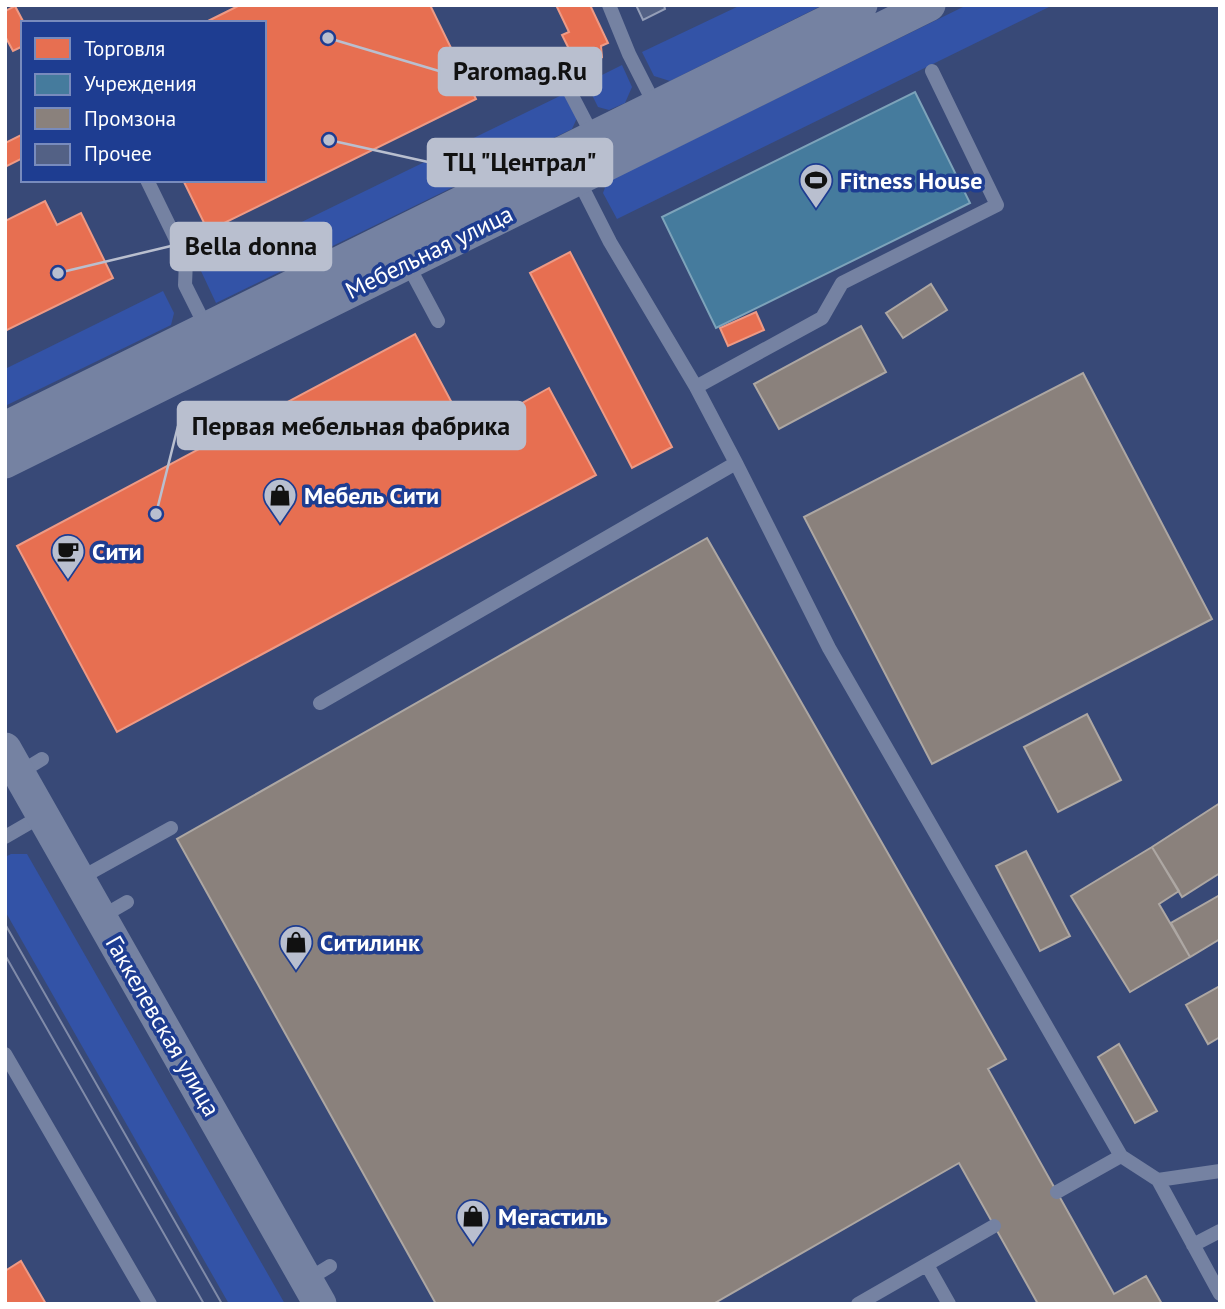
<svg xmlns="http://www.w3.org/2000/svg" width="1225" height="1309" font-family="'PT Sans',sans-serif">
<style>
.green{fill:#3353a7}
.shops{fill:#e76f51;stroke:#ee9a85;stroke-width:2}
.public{fill:#457b9d;stroke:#7da3ba;stroke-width:2}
.industry{fill:#8a817c;stroke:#ada7a3;stroke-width:2}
.building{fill:#536185;stroke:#959fb8;stroke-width:2}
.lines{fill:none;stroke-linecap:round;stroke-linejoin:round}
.service{stroke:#7582a2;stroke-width:14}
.tertiary{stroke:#7582a2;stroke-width:33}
.tram{stroke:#808ba9;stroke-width:2}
.labels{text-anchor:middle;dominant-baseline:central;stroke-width:7;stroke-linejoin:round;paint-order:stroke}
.poi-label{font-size:24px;font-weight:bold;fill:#fff;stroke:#1e3d91;text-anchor:start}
.street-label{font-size:24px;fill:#fff;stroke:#1e3d91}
.leader{fill:none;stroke:#b9bfcf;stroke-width:2.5}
.callout-dot{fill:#b9bfcf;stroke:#1e3d91;stroke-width:2.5}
.callout{fill:#b9bfcf;stroke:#b9bfcf;stroke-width:2.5}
.callout-label{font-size:26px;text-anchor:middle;font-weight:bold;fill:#111}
</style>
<rect width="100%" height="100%" fill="#384977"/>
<!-- green -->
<path class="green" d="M 741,5 L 823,5 L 670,81 L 654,76 L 642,52 Z
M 967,5 L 1053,5 L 617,219 L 603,193 L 607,182 Z
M 622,65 L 632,87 L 625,103 L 609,110 L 598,107 L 586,83 Z
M 564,94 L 577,118 L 572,129 L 216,303 L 201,271 Z
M 163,291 L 174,313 L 171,325 L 5,406 L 5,369 Z
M 11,854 L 27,854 L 285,1304 L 229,1304 L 5,911 L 5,857 Z"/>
<!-- shops -->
<path class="shops" d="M 240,5 L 430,5 L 476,99 L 208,231 L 183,180 L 264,180 L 264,23 L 204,23 Z
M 556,5 L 590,5 L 608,43 L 601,46 L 602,57 L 584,55 L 574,59 L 562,35 L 569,32 Z
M 15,6 L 24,23 L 23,46 L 13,51 L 5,36 L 5,11 Z
M 23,134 L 23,158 L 5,167 L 5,143 Z
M 45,201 L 57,225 L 81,213 L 113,278 L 5,331 L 5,221 Z
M 570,252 L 672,447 L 632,468 L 530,273 Z
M 756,312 L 764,330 L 728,346 L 720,328 Z
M 415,334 L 468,433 L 549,388 L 596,475 L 117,732 L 17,546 Z
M 21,1261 L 46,1304 L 5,1304 L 5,1271 Z"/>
<!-- public -->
<path class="public" d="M 915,92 L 970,203 L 716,328 L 662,217 Z"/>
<!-- industry -->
<path class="industry" d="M 931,284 L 947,310 L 903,338 L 886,313 Z
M 861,326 L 886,372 L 779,429 L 754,384 Z
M 1083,373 L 1212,619 L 932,764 L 804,517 Z
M 707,538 L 1006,1059 L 988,1069 L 1114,1294 L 1146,1276 L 1162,1304 L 1038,1304 L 959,1163 L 713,1304 L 436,1304 L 177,839 Z
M 1087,714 L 1121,780 L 1058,812 L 1024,747 Z
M 1220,803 L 1220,873 L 1182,897 L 1152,847 Z
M 1152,847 L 1179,891 L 1159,904 L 1190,957 L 1130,992 L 1071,896 Z
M 1026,851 L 1070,936 L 1040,951 L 996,866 Z
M 1220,895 L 1220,939 L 1190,957 L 1171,923 Z
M 1220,986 L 1220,1037 L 1208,1044 L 1186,1005 Z
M 1119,1044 L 1157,1111 L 1135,1123 L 1098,1057 Z"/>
<!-- building -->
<path class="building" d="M 636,5 L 664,5 L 665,9 L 643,20 Z"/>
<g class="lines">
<!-- service -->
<path class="service" d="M 609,5 L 629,54 L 657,109
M 558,69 L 594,138
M 577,177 L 610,242 L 696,387 L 736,463 L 829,648 L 1121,1156 L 1158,1180 L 1220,1171
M 147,180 L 186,260 L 185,285 L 207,329
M 407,263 L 438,321
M 696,387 L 822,318 L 842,283 L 997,205 L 932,71
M 320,703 L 736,463
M 19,773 L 42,759
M 5,837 L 43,815
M 79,879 L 171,828
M 101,917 L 127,902
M 5,1054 L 150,1304
M 1158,1180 L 1220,1294
M 1057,1192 L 1121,1156
M 1193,1245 L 1220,1231
M 927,1265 L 949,1304
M 307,1280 L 330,1266
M 858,1304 L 994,1226"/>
<!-- tertiary -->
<path class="tertiary" d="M 5,428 L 861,5
M 5,462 L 929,5
M 5,749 L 320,1304"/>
<!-- tram -->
<path class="tram" d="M 5,924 L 222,1304
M 5,955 L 204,1304"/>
</g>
<!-- icons -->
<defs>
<symbol id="stadium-pin" viewBox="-11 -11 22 30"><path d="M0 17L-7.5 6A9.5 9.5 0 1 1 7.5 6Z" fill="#b9bfcf" stroke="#1e3d91"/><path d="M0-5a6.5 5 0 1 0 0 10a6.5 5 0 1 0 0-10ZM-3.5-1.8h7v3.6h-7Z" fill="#111"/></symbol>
<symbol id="shop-pin" viewBox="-11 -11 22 30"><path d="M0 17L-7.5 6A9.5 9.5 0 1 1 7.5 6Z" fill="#b9bfcf" stroke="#1e3d91"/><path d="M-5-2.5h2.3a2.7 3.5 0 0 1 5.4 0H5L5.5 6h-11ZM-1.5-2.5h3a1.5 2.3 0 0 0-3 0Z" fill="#111"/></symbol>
<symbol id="cafe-pin" viewBox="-11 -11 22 30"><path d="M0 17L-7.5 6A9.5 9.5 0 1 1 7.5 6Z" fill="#b9bfcf" stroke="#1e3d91"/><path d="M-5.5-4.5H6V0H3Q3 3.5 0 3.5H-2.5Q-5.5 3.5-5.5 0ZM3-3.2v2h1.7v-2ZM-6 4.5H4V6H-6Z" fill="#111"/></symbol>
</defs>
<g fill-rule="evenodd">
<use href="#stadium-pin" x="797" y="161" width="38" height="52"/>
<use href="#shop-pin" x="261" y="476" width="38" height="52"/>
<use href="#cafe-pin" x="49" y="532" width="38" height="52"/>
<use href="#shop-pin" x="277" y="923" width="38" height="52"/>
<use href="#shop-pin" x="454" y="1197" width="38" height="52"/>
</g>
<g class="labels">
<!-- poi labels -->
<g class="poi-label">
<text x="840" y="180">Fitness House</text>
<text x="304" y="495">Мебель Сити</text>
<text x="92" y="551">Сити</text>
<text x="320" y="942">Ситилинк</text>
<text x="498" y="1216">Мегастиль</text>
</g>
<!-- street labels -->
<g class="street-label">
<text transform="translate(429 252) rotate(-26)">Мебельная улица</text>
<text transform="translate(163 1026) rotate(60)">Гаккелевская улица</text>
</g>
</g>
<!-- callouts -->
<path class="leader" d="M328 38L439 71M329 140L428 162M58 273L171 246M156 514L178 426"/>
<g class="callout-dot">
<circle cx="328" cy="38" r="7"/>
<circle cx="329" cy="140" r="7"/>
<circle cx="58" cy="273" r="7"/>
<circle cx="156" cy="514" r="7"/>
</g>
<g class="callout">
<rect x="439" y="48" width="162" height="47" rx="7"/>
<rect x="428" y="139" width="184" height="47" rx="7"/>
<rect x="171" y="223" width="160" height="47" rx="7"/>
<rect x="178" y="402" width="347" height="47" rx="7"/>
</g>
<g class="callout-label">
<text x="520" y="80">Paromag.Ru</text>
<text x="520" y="171">ТЦ "Централ"</text>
<text x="251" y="255">Bella donna</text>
<text x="351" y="435">Первая мебельная фабрика</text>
</g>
<!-- border -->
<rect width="1225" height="1309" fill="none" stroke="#ffffff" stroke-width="14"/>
<!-- legend -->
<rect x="21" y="21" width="245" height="161" fill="#1e3d91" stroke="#788bbd" stroke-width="2"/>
<rect x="35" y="38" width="35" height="21" fill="#e76f51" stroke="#788bbd" stroke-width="2"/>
<text x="84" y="56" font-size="21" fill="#ffffff">Торговля</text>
<rect x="35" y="74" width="35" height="21" fill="#457b9d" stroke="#788bbd" stroke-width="2"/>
<text x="84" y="91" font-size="21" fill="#ffffff">Учреждения</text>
<rect x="35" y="108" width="35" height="21" fill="#8a817c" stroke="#788bbd" stroke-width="2"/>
<text x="84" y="126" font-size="21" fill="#ffffff">Промзона</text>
<rect x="35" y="144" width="35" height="21" fill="#536185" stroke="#788bbd" stroke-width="2"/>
<text x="84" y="161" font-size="21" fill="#ffffff">Прочее</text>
</svg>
